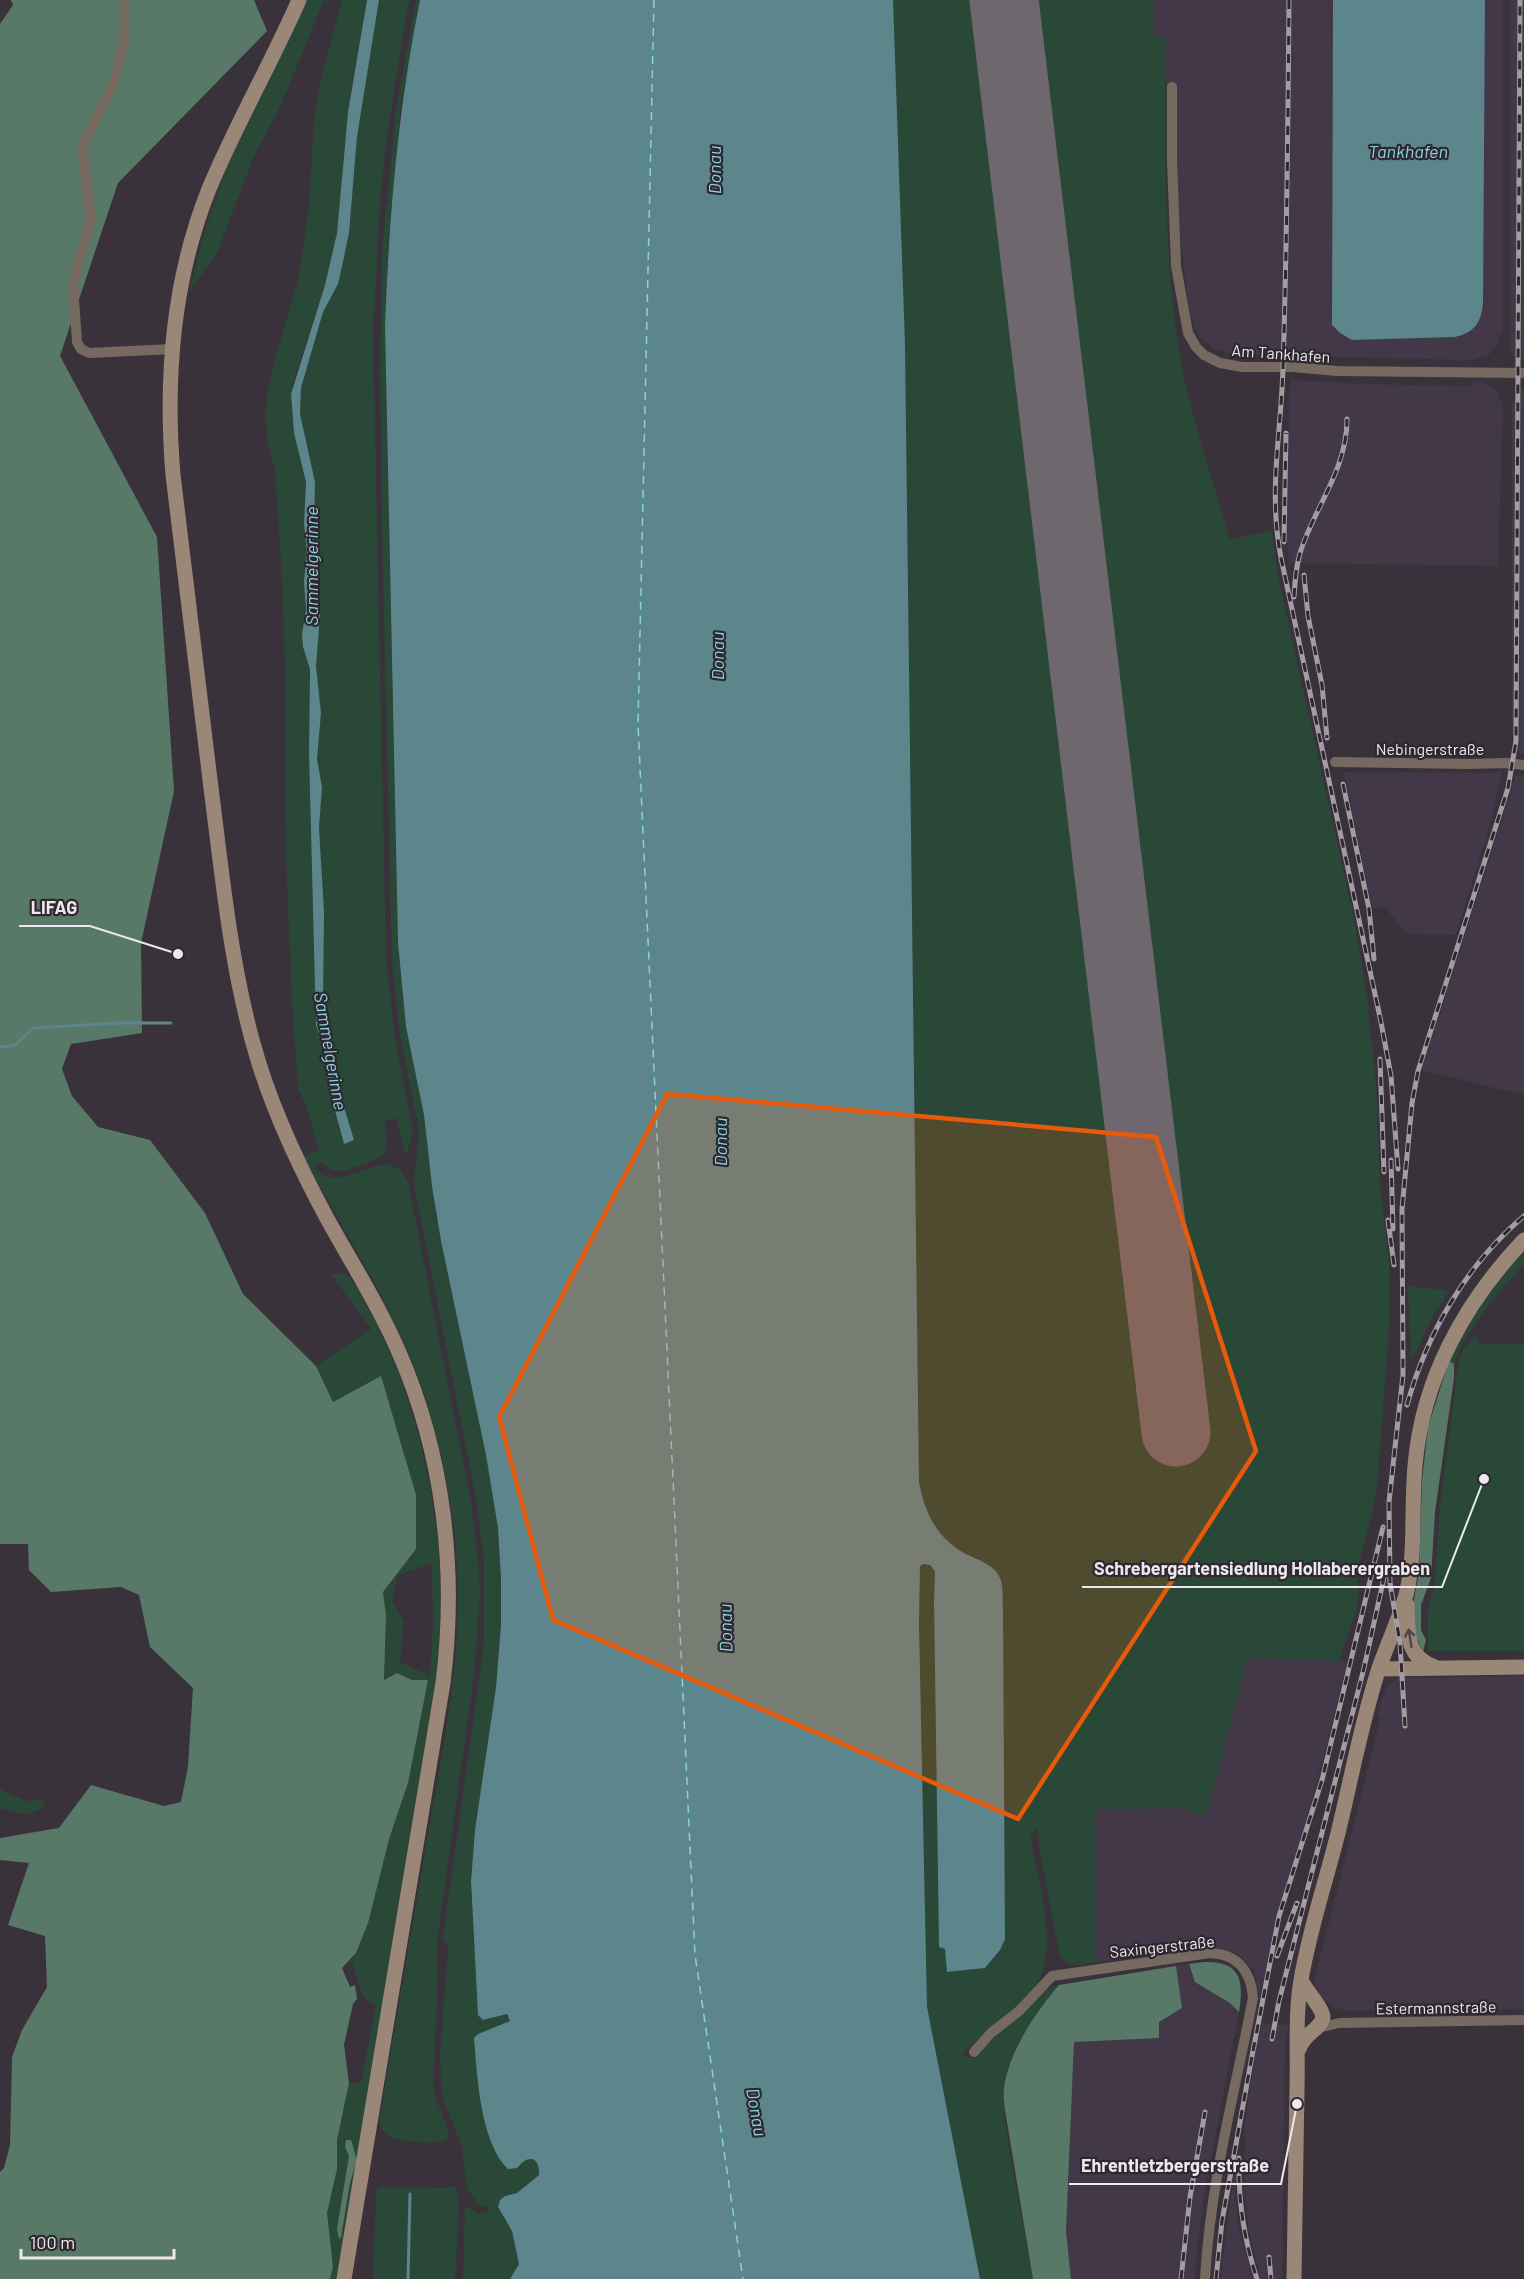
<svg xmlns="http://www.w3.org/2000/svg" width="1524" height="2279" font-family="Barlow,sans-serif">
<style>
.industrial{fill:#423848}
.green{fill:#294838;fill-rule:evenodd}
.forest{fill:#587968}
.water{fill:#5c868c}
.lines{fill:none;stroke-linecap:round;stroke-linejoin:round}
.stream{stroke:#5c868c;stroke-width:3}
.ferry{stroke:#87d4de;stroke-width:1.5;stroke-dasharray:8 6;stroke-linecap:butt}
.runway{stroke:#6e686e;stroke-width:69}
.street{stroke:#766a60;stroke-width:10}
.secondary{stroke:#9a8778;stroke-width:15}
.rail-casing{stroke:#a39da3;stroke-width:5}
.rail{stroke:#2f2830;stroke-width:3;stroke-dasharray:9;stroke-linecap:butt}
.oneway{stroke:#4f4446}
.marked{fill:#e8590c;fill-opacity:0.2;stroke:#e8590c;stroke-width:4.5;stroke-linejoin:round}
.labels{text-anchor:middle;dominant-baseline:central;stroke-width:4.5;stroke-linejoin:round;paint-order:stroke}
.street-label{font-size:16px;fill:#ede8ed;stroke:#2f2830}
.water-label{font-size:18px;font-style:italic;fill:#87d4de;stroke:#2f2830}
.leader{fill:none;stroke:#ede8ed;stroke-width:2}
.callout-dot{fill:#ede8ed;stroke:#2f2830;stroke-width:2}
.callout-label{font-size:18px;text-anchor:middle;font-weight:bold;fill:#ede8ed;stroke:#2f2830;stroke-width:4.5;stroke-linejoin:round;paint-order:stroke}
</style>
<rect width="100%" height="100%" fill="#3a323a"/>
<!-- industrial -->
<path class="industrial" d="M 1154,0 L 1333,0 L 1332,325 L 1482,312 L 1485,0 L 1503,0 L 1503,333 L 1501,333 L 1497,345 L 1490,354 L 1473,360 L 1234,355 L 1213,348 L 1200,337 L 1190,315 L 1181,243 L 1176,172 L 1176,87 L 1166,88 L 1165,36 L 1154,35 Z
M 1510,0 L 1524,0 L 1524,362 L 1514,356 L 1510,349 Z
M 1290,380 L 1356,384 L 1472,386 L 1474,381 L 1484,382 L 1497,391 L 1503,406 L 1498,566 L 1289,563 L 1286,533 Z
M 1524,387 L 1524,757 L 1517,750 L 1512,733 L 1512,405 L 1517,393 Z
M 1502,771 L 1490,825 L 1456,935 L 1406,934 L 1385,907 L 1372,908 L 1344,772 L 1490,773 Z
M 1516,775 L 1524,777 L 1524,1095 L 1422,1070 Z
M 1248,1657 L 1348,1661 L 1310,1809 L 1282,1899 L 1259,1998 L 1255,1974 L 1251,1967 L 1238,1954 L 1227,1950 L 1205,1947 L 1096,1962 L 1095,1809 L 1188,1808 L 1205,1814 Z
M 1524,1676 L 1524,2009 L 1349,2011 L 1335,2008 L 1322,1999 L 1315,1986 L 1315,1978 L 1380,1719 L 1377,1714 L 1386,1688 L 1396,1679 L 1406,1678 Z
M 1189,1964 L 1192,1976 L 1230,2003 L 1239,2012 L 1205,2190 L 1197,2249 L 1195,2279 L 1071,2279 L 1066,2231 L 1074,2042 L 1159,2038 L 1159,2022 L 1182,2008 L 1176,1966 Z
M 1263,2024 L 1289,2025 L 1285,2040 L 1282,2279 L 1262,2279 L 1260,2275 L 1249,2232 L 1244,2190 L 1245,2123 L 1255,2054 Z
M 1236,2160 L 1235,2196 L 1238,2226 L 1253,2279 L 1220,2279 Z"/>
<!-- green -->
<path class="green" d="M 307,0 L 324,0 L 281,105 L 254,156 L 217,253 L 189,292 L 206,227 L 226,169 Z
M 342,0 L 367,0 L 348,112 L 337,233 L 325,285 L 293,382 L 291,405 L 294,433 L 306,482 L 304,524 L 307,553 L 303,647 L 310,669 L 309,754 L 316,1025 C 330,1064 329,1104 344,1143 L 354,1140 L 341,1097 L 334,1061 L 334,1047 L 323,1012 L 324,939 L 319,828 L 322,787 L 317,759 L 321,713 L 316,666 L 318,648 L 317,636 L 320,625 L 318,588 L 313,573 L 315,482 L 300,414 L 301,389 L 323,312 L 338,284 L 343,262 L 349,233 L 357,137 L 379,0 L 409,0 L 387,136 L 381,189 L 373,334 L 386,957 L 396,1044 L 413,1130 L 406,1157 L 396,1118 L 385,1121 C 384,1131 390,1146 384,1154 C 379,1160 346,1171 339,1171 C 331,1171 327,1167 322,1162 L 313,1165 C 330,1193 364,1166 387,1164 L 400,1170 L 408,1182 L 470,1496 L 478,1560 L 480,1591 L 474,1674 L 437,1942 L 438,1977 L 433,2085 L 436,2099 L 449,2132 L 446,2140 C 437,2145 398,2142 389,2136 C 383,2133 380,2127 379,2120 C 395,2029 410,1938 426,1847 C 438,1776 453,1705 457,1632 C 462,1549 448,1464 421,1385 C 393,1304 343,1232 304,1156 L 319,1151 L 307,1108 L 298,1088 L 292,1003 L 286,853 L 285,666 L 281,557 L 275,471 L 268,445 L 265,417 L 267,394 L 273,366 L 298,280 L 309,208 L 314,118 L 320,82 Z
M 416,0 L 420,0 L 401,104 L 388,250 L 385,326 L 398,943 L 406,1027 L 424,1115 L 432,1186 L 441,1241 L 486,1455 L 498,1528 L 501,1579 L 501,1625 L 496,1687 L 475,1830 L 471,1881 L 474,1951 L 510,2021 L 474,2038 L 479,2095 L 488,2133 L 522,2161 C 530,2158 534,2159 539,2165 L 539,2175 L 517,2193 L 505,2196 L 500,2200 L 498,2207 L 512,2231 L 519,2264 L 510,2279 L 463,2279 L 465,2206 L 478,2214 L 488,2212 L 489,2208 L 478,2204 L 467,2189 L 462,2147 L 442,2096 L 440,2057 L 448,1947 L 443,1939 L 444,1929 L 484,1644 L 484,1559 L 476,1497 L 415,1190 C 413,1167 420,1147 418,1125 L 399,1030 L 392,964 L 382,534 L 380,370 L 382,251 L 396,110 Z
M 893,0 L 1154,0 L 1154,35 L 1165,36 C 1166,155 1161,278 1188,395 C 1200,443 1216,491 1230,539 L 1272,531 L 1277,572 L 1354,919 L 1365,982 L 1376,1081 L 1380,1188 L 1389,1260 L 1390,1314 L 1378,1477 L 1372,1514 L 1356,1576 L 1359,1591 L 1356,1611 L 1339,1661 L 1248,1658 L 1206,1814 L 1188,1814 L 1188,1808 L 1095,1809 L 1096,1962 C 1083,1964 1070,1969 1060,1957 L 1041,1857 L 1037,1828 L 1030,1834 C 1037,1883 1065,1956 1028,1997 C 1008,2019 982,2033 962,2054 L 973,2059 L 1041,1992 L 1056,1985 L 1059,1985 C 1037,2011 1007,2054 1004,2089 C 1002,2110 1007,2133 1010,2153 C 1017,2195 1026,2237 1033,2279 L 980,2279 L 927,2007 L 919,1623 L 920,1566 L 931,1565 L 935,1571 L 934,1601 L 939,1947 L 945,1949 L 948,1972 C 979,1969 992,1971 1005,1939 L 1003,1611 C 1002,1601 1004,1587 1000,1578 C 995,1566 981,1561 971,1556 C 937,1539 926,1518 919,1482 L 905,343 Z
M 1524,1252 L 1524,1264 C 1501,1289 1464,1332 1454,1364 L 1449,1361 C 1470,1322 1492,1283 1524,1252 Z
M 341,1273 C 357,1279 361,1297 370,1312 C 419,1398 445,1525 440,1625 C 440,1644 437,1664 436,1684 L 341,2255 L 336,2279 L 330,2279 L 333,2267 L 327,2213 L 337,2169 L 337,2140 L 349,2083 L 361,2083 L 376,2004 L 371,2004 L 363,1997 L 351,1959 L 357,1953 L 389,1839 L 408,1783 L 428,1680 L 412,1680 L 397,1673 L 384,1681 L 386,1615 L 383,1592 L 416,1549 L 381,1376 L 333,1402 L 316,1366 L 371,1329 L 331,1274 ZM 432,1563 L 433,1627 L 430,1676 L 400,1662 L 404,1622 L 392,1601 L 398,1575 Z
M 1408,1286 L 1449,1291 L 1434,1314 L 1411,1361 Z
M 1476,1333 L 1478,1343 L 1483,1344 L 1524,1344 L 1524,1651 L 1428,1651 L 1428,1610 L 1435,1579 L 1440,1508 L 1459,1360 L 1463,1350 Z
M 0,1789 L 26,1801 L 45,1800 L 43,1808 L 25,1815 L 0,1808 Z
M 452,2186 L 456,2187 L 459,2204 L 455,2279 L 373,2279 L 376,2191 L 379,2187 L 449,2188 Z"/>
<!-- forest -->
<path class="forest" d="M 11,0 L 254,0 L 267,31 L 118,183 L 60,356 L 157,537 L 174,791 L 141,943 L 142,1033 L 71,1044 L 62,1069 L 72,1096 L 98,1127 L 150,1140 L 205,1213 L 243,1294 L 316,1366 L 333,1402 L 381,1376 L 416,1495 L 416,1549 L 383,1592 L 386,1615 L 384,1680 L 397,1673 L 412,1680 L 428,1680 L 408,1783 L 389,1839 L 368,1923 L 356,1953 L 342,1968 L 350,1987 L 355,1985 L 357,1999 L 353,2004 L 344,2045 L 349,2083 L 337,2140 L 337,2169 L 327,2213 L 333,2267 L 330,2279 L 0,2279 L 0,2172 L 4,2168 L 10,2145 L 12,2057 L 22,2030 L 47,1987 L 45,1936 L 8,1925 L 29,1863 L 0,1860 L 0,1838 L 59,1828 L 91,1785 L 164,1806 L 181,1802 L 188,1767 L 193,1688 L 150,1647 L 139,1595 L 121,1587 L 51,1592 L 29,1570 L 28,1544 L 0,1544 L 0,24 L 13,5 Z
M 1449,1361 L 1454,1364 L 1454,1378 L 1435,1512 L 1431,1578 L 1421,1605 L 1421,1630 L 1426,1640 L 1423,1652 L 1415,1634 L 1412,1610 L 1419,1572 L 1422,1481 L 1428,1427 Z
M 1204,1962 C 1241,1961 1244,1980 1239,2012 L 1230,2003 L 1195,1982 L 1189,1964 Z
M 1176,1966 L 1182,2008 L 1159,2022 L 1159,2038 L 1074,2042 L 1066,2231 L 1071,2279 L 1033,2279 L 1005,2110 C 1004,2102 1003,2094 1004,2087 C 1010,2050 1035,2013 1059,1985 Z
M 346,2140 L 351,2140 L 357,2160 L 350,2183 L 341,2237 L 339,2239 L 337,2229 L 349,2156 L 345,2147 Z"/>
<!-- water -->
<path class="water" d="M 367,0 L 379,0 L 357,137 L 349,233 L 343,262 L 338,284 L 323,312 L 301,388 L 300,414 L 315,482 L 313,573 L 318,588 L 320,615 L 316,666 L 321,713 L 317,759 L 322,787 L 319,828 L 324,912 L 323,1012 L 334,1047 L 334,1061 L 341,1097 L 354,1140 L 344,1144 L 328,1085 L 326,1058 L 316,1025 L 309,754 L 310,669 L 303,647 L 302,634 L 306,610 L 304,581 L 307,553 L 304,524 L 306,482 L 294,433 L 291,394 L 325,285 L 337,233 L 348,112 Z
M 420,0 L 893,0 L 905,343 L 919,1482 C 925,1514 937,1538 966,1554 C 978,1560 995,1565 1000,1578 C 1004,1587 1002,1601 1003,1611 L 1005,1939 L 1000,1950 L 985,1968 L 947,1972 L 945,1949 L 939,1947 L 934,1601 L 935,1571 L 930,1565 L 923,1564 L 920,1566 L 919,1623 L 927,2007 L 980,2279 L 510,2279 L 519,2264 L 512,2231 L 498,2207 L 500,2200 L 505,2196 L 517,2193 L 539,2175 C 540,2156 528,2154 517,2168 L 508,2169 C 480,2142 477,2075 474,2038 L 478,2034 L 510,2021 L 507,2014 L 483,2020 L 478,2015 L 471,1881 L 475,1830 L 496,1687 L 501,1625 L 501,1579 L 498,1528 L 486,1455 L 441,1241 L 432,1186 L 424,1115 L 406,1027 L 398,943 L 385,326 C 389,216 398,108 420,0 Z
M 1333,0 L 1485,0 L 1483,303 C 1481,323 1475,332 1455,337 L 1352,340 L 1340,333 L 1332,325 Z"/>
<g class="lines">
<!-- stream -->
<path class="stream" d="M 0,1047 L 15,1045 L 33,1028 L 119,1023 L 171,1023
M 408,2279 L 410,2194"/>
<!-- ferry -->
<path class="ferry" d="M 654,0 L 638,724 L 695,1955 L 743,2279"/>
<!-- runway -->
<path class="runway" d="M 1004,0 L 1176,1432"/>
<!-- street -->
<path class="street" d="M 124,0 L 125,35 L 117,71 L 114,83 L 82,147 L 91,217 L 73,284 L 77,342 L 81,349 L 89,353 L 172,349
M 1172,87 L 1172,160 L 1176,266 L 1188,333 L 1196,347 L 1204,355 L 1220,363 L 1242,367 L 1293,367 L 1337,371 L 1524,373
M 1335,762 L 1468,764 L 1506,763 L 1524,765
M 1318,2028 L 1339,2023 L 1524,2020
M 974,2052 L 991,2033 L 1019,2011 L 1052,1976 L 1210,1953 C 1238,1954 1251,1971 1253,1998 C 1235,2091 1210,2184 1205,2279"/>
<!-- secondary -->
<path class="secondary" d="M 299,0 C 271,64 236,124 209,189 C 173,279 165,379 173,475 C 185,579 199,684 211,788 C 222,873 230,960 253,1043 C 270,1106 298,1165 329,1222 C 353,1265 379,1306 398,1350 C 444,1454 457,1571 443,1683 L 344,2279
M 1407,1605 C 1408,1632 1405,1657 1435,1667
M 1379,1669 L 1524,1667
M 1299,2049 C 1305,2032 1319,2031 1323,2018 C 1323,2008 1307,1992 1301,1980
M 1294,2279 C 1295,2215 1296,2152 1297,2088 C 1298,2052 1295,2016 1301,1980 C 1309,1932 1325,1884 1337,1837 C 1351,1781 1361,1723 1379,1668 C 1388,1642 1400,1618 1407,1591 C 1416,1550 1411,1508 1415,1466 C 1422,1379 1465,1302 1524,1240"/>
<defs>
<path id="rail" d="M 1289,0 C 1288,123 1287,246 1283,368 C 1281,435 1268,491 1281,558 L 1381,1022 L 1391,1076 L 1398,1169
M 1284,542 L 1286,433
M 1304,575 L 1308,616 L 1322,685 L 1327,738
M 1294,597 C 1295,581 1296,565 1301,550 C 1316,505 1347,469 1347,419
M 1343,784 L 1369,909 L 1374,959
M 1380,1059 L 1384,1172
M 1391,1160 L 1393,1229
M 1388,1220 L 1394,1265
M 1407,1405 C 1427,1333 1466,1265 1524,1216
M 1405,1726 L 1400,1643 L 1390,1583 L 1389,1502 L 1403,1375 L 1402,1209 L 1412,1103 L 1418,1071 L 1508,788 L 1516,741 L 1520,0
M 1277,1956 L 1297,1903
M 1272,2039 L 1279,2001 L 1364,1668 L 1385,1573
M 1253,2051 L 1279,1916 L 1322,1780 L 1383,1527
M 1239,2158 C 1238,2200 1244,2240 1257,2279
M 1269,2257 L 1271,2279
M 1181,2279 L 1190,2197 L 1205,2112
M 1216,2279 L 1222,2221 L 1254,2045"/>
</defs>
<!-- rail casing -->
<use href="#rail" class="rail-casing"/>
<!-- rail -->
<use href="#rail" class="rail"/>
</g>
<!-- one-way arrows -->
<defs><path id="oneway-shaft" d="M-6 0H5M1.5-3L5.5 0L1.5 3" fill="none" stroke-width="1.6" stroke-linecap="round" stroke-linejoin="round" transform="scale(1.5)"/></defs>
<use class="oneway" href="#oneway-shaft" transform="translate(1410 1638) rotate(-99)"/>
<!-- marked area -->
<path class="marked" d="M 667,1094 L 1156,1137 L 1256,1451 L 1018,1819 L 553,1620 L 499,1417 Z"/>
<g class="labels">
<!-- street labels -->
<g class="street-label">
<text transform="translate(1281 353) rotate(4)">Am Tankhafen</text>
<text x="1430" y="748">Nebingerstraße</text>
<text transform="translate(1162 1946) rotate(-6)">Saxingerstraße</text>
<text transform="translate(1436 2007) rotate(-1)">Estermannstraße</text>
</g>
<!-- water labels -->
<g class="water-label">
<text x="1408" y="151">Tankhafen</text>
<text transform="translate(714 170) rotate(-90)">Donau</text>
<text transform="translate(311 566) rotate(-90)">Sammelgerinne</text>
<text transform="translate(717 656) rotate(-90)">Donau</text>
<text transform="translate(331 1051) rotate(80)">Sammelgerinne</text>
<text transform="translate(720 1142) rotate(-90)">Donau</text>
<text transform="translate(725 1628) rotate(-91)">Donau</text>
<text transform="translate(757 2112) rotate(80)">Donau</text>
</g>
</g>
<!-- callouts -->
<path class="leader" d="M178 954L90 926H19M1484 1479L1442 1587H1082M1297 2104L1281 2184H1069"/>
<g class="callout-dot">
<circle cx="178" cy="954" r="6"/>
<circle cx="1484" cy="1479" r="6"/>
<circle cx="1297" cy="2104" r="6"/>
</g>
<g class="callout-label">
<text x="54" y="914">LIFAG</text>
<text x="1262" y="1575">Schrebergartensiedlung Hollaberergraben</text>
<text x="1175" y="2172">Ehrentletzbergerstraße</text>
</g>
<!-- scale -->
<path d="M21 2249v9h153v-9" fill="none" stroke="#ede8ed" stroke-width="3"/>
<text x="30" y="2249" font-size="18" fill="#ede8ed" stroke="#2f2830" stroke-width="4.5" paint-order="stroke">100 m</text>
</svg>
